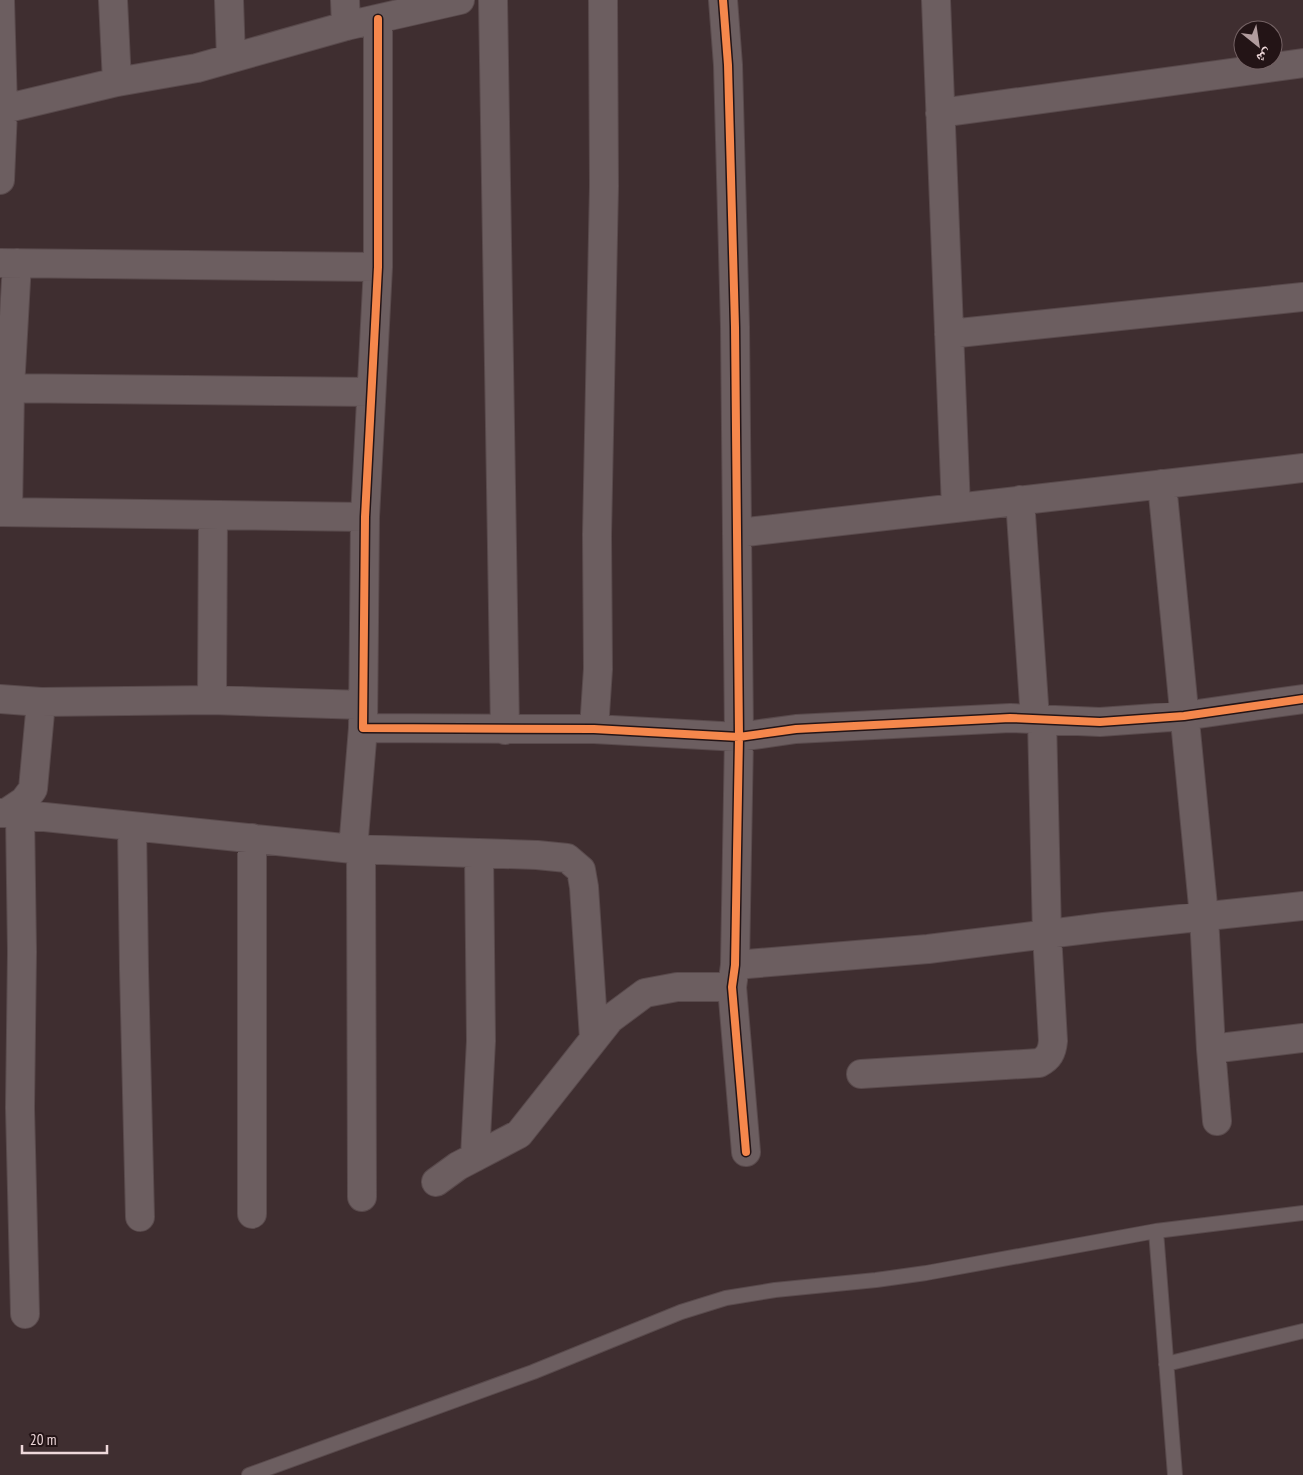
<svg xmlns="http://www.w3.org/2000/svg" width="1303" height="1475" font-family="'PT Sans Narrow','Noto Naskh Arabic',sans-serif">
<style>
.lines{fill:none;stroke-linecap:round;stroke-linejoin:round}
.service-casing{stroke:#594a4c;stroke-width:16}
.minor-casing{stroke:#594a4c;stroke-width:30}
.service{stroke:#6c5e60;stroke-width:14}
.minor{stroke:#6c5e60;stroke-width:28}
.cycleway-casing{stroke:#231416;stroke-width:11}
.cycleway{stroke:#f5874c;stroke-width:8}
</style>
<rect width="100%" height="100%" fill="#3f2e30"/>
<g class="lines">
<defs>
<path id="service" d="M 1156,1231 L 1175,1475
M 1166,1364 L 1303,1331
M 249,1475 L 533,1372 L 681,1312 L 726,1298 L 775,1290 L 876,1280 L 926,1273 L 1156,1231 L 1303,1213"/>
<path id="minor" d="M 113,0 L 117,82
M 229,0 L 231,58
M 345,0 L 346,26
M 493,0 L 505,730
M 723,0 L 728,65 L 735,327 L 739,737 L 735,965 L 732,987 L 746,1152
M 936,0 L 956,508
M 378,19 L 378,267 L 365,517 L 363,728 L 594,729 L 739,737 L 796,729 L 1010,718 L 1100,722 L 1184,716 L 1303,699
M 0,110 L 117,82 L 197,68 L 346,26 L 460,0
M 940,113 L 1303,63
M 0,180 L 3,110 L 0,0
M 0,263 L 378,267
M 949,334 L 1303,297
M 0,388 L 371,392
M 1162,484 L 1204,916 L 1211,1049 L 1217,1121
M 1020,500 L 1035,719
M 0,512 L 365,517
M 8,512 L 10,388 L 17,263
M 738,533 L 1303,468
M 0,699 L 41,702 L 212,700 L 363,705
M 212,700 L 213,515
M 594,729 L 598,669 L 597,535 L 604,186 L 603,0
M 0,813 L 6,813 L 24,801 L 33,789 L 41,702
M 6,813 L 353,849 L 537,855 L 567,858 L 581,870 L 584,887 L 594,1038
M 20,814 L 22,952 L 20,1108 L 25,1314
M 132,826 L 134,969 L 140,1217
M 353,849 L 363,728
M 361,849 L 362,1197
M 735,965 L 928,949 L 1104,927 L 1303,906
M 1211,1049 L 1303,1038
M 861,1074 L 1039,1063 C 1049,1058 1052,1052 1053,1041 L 1047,934 L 1042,720
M 475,1157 L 481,1041 L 479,854
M 436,1182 L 458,1166 L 519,1134 L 610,1019 L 645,993 L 677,987 L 732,987
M 252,1214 L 252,838"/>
</defs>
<!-- service casing -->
<use href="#service" class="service-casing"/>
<!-- minor casing -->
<use href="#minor" class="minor-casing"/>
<!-- service -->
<use href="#service" class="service"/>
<!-- minor -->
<use href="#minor" class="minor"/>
<defs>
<path id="cycleway" d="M 723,0 L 728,65 L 735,327 L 739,737 L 735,965 L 732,987 L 746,1152
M 378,19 L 378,267 L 365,517 L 363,728 L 594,729 L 739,737 L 796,729 L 1010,718 L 1100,722 L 1184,716 L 1303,699"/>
</defs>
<!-- cycleway casing -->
<use href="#cycleway" class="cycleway-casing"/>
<!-- cycleway -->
<use href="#cycleway" class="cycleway"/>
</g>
<!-- north arrow -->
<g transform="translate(1258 45) rotate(150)"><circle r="24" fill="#231416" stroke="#746264"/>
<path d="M0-4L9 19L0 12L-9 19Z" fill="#b19c9e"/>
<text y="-8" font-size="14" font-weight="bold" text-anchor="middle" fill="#eed8da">ش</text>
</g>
<!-- scale -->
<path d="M22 1445v8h85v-8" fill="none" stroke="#eed8da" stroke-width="2.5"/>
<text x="30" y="1445" font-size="15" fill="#eed8da" stroke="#231416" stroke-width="4" paint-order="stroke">20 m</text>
</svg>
